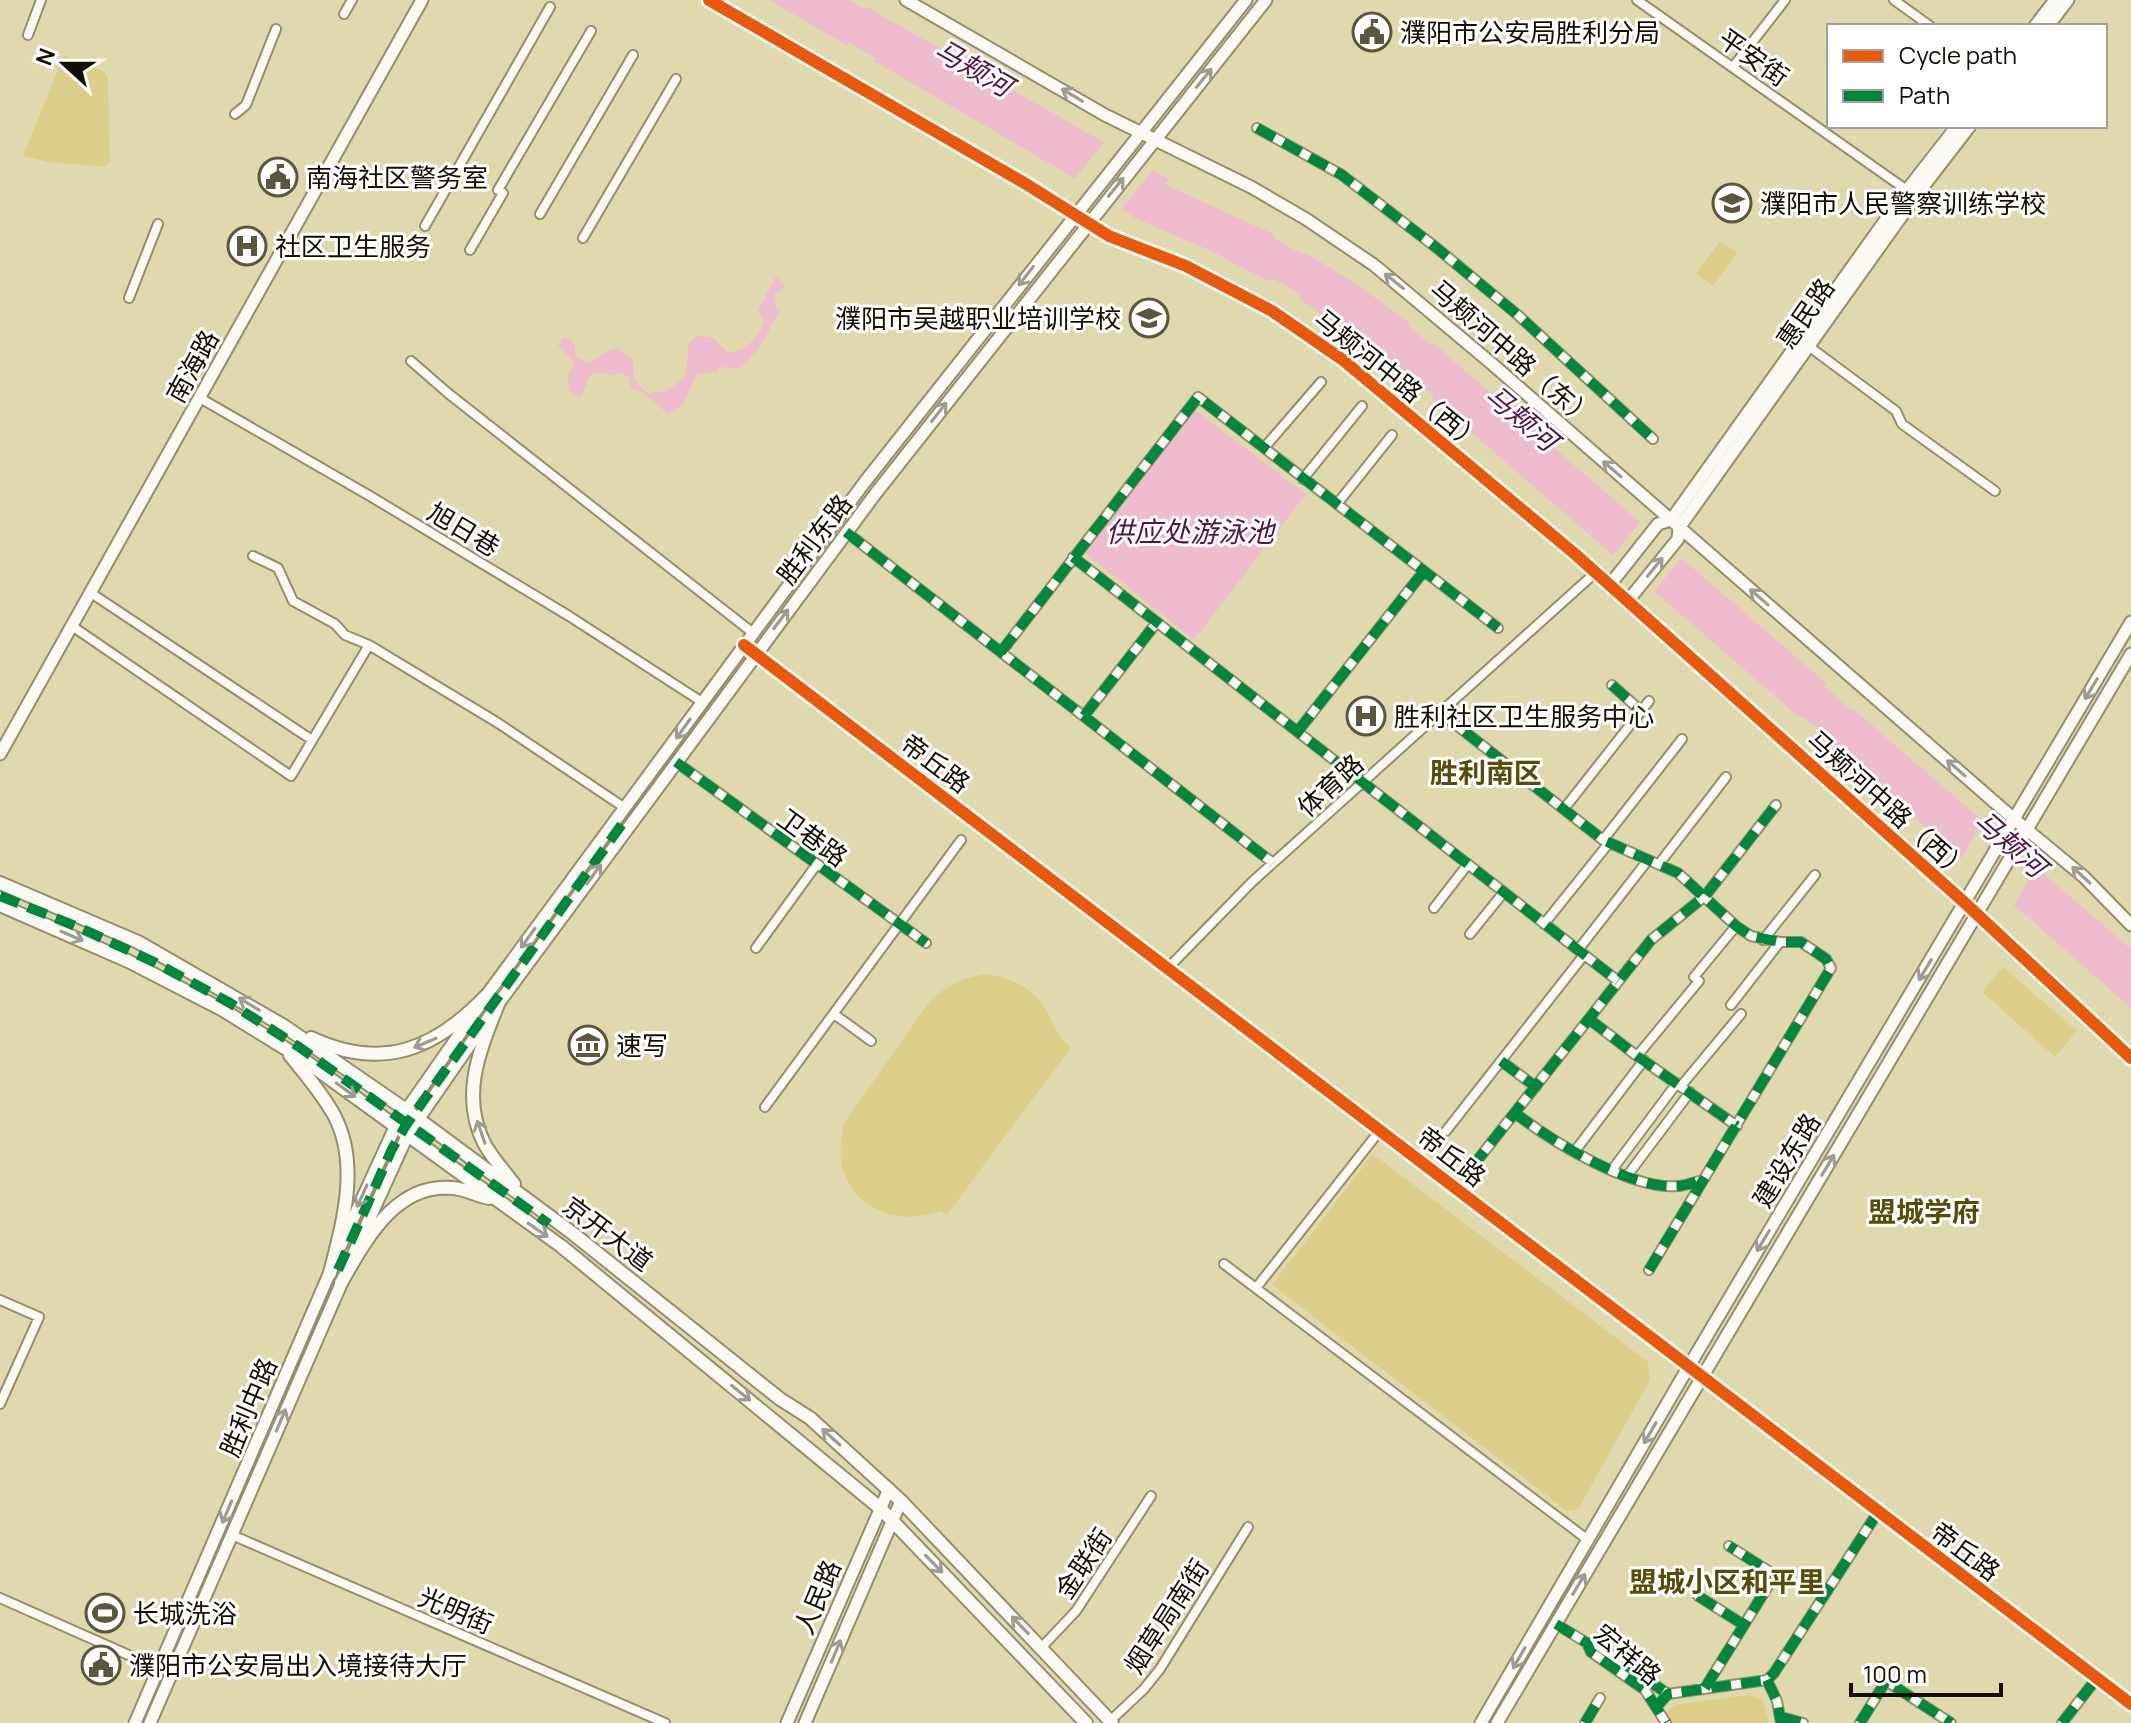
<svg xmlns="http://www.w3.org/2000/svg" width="2131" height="1723" font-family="Manrope,'Noto Sans SC',sans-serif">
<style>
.green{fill:#ddcf89}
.water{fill:#eebbcf}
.pier{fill:#e1d9ae}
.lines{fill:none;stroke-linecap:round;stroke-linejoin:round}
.street-casing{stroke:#958e6a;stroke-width:12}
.secondary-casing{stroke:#958e6a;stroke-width:15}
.primary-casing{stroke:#958e6a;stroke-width:16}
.street{stroke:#faf9f3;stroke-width:8}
.secondary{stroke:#faf9f3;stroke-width:11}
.primary{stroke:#faf9f3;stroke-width:12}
.quiet{stroke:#00873e;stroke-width:10;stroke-dasharray:20 10;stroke-linecap:butt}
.cycleway-casing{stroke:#fff;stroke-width:17}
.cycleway{stroke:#e8590c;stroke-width:12}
.oneway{stroke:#9e9b92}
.labels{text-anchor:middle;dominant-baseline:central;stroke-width:6;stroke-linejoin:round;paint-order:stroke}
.poi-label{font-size:26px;fill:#130f00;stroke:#fff;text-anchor:start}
.street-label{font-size:26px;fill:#130f00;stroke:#fff}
.water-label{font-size:28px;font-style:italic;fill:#571247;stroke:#fff}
.neighbourhood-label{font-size:28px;font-weight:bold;fill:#574c08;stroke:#fff}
</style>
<rect width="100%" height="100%" fill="#e1d9ae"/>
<!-- green -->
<path class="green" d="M 64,55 L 104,71 L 108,78 L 110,161 L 106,167 L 47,162 L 23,156 Z
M 1720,241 L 1737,253 L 1713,286 L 1696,274 Z
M 2003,967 L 2077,1031 L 2055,1057 L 1982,992 Z
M 985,974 C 1013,978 1037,989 1050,1017 C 1058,1033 1056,1035 1071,1047 L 947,1215 L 940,1211 C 899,1227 849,1209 841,1161 C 839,1148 842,1136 844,1123 L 930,1001 C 948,985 961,978 985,974 Z
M 1373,1154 L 1648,1362 L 1650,1380 L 1580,1506 L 1575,1510 L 1567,1511 L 1272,1285 Z
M 1749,1695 L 1763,1700 L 1769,1723 L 1671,1723 L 1667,1714 L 1674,1705 Z"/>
<!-- water -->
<path class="water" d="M 769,0 L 849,0 L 864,9 L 865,6 L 951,55 L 950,59 L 979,75 L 981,72 L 1168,179 L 1166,185 L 1275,235 L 1273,238 L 1304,255 L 1306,253 L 1356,284 L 1409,322 L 1408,325 L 1431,345 L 1433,343 L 1827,684 L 1825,687 L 1850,709 L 1852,708 L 2131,949 L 2131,1008 L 1826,740 L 1827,737 L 1802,716 L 1800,718 L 1432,398 L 1433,395 L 1300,299 L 1301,295 L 1272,278 L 1270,282 L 1209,250 L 1137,219 L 1059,169 L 874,61 L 876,58 L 849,43 L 846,45 Z
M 776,276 L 786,286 L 775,294 L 776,307 L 780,310 L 760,347 L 740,369 L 720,367 L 717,372 L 697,374 L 683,404 L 669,414 C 655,405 647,392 631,388 L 629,377 L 620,372 L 611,375 L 597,372 L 589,376 L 582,397 L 577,397 L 569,391 L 568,375 L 574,364 C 571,354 561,353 558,344 L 563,338 C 575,337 575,348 576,357 L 587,363 C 599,359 607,348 619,348 L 623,354 L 632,357 C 636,376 629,379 648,393 L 666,391 L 685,378 L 689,343 L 697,336 L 712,337 L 727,352 C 746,351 757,340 764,321 L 758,310 Z
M 1195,410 L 1306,494 L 1194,640 L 1085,553 Z"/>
<!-- pier -->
<path class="pier" d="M 1106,140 L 1155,167 L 1119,212 L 1072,182 Z
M 1643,519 L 1684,555 L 1652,594 L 1611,558 Z
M 1985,816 L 2039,862 L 2012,908 L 1959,862 Z"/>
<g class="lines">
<defs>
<path id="street" d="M 1637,0 L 1925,203
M 1894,0 L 1930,26
M 344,14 L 352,0
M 28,35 L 41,0
M 1733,67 L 1785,0
M 235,114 L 246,105 L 276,29
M 1257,128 L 1342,175 L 1438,249 L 1519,316 L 1653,439
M 498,190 L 591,31
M 540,214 L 633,55
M 425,226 L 550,7
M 583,238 L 676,79
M 470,250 L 503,193
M 129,298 L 158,224
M 1807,345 L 1896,411 L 1902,424 L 1995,491
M 411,361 L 449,394 L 753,633
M 200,398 L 370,496 L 569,616 L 702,702
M 1264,448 L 1321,382
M 1303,479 L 1362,406
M 1337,504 L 1392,435
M 846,532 L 1273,863
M 253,556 L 278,568 L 293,601 L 335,624 L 345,635 L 369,645
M 1073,557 L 1618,981
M 91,593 L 312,740
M 72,626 L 291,776 L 369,645 L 498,723 L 625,808
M 1001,652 L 1198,397 L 1498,628
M 1612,685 L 1641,711
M 1441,713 L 1603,840 L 1678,873 L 1736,926 L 1751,936 L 1780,942 L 1801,942 L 1826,959 L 1831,968 L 1649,1270
M 1084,716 L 1157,622
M 1298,731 L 1424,571
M 676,762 L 926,943
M 1564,809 L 1649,701
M 1603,840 L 1682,739
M 1659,864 L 1726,777
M 1434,908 L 1468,864
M 1544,924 L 1609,843
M 1470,934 L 1504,892
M 1763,940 L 1815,875
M 756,948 L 817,864
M 1578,950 L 1648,860
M 1168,968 L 1252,882 L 1595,573
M 1694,977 L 1736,926
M 1731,1005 L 1780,942
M 834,1014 L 871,1041
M 1589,1019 L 1637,1056 L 1737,1126
M 1637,1056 L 1699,981
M 1501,1061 L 1536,1087
M 1681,1086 L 1741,1014
M 765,1107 L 961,840
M 1515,1113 C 1551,1141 1632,1191 1679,1186 C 1687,1185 1695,1182 1703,1180
M 1446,1131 L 1584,955
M 1575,1151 L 1644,1060
M 1472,1167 L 1651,940 L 1705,896 L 1776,805
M 1612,1170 L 1677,1083
M 1627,1176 L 1690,1092
M 1224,1264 L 1588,1540
M 1256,1288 L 1381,1129
M 0,1300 L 39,1317 L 0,1404
M 232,1535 L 665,1723
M 1698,1596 L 1744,1625
M 0,1598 L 142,1661
M 1556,1624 L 1587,1643 L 1591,1652 L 1645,1690 L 1666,1723
M 1587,1643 L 1595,1644 L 1668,1694
M 1041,1648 L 1076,1611 L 1151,1496
M 1767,1680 L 1777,1701 L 1781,1723
M 1705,1688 L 1775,1575 L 1729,1546
M 1657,1706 L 1668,1694 L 1767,1680 L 1774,1673 L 1878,1512
M 1781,1717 L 1803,1723
M 1110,1721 L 1144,1689 L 1160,1669 L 1248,1527
M 1585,1723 L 1600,1698
M 1860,1723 L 1886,1681 L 1951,1723
M 2062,1723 L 2097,1678"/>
<path id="secondary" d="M 709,0 L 1026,184 L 1109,236 L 1186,266 L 1272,311 L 1343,360 L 1575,554 L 1965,903 L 2131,1058
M 906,0 L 1105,115 L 1251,187 L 1306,219 L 1374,265 L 1491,363 L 2014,819 L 2084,877 L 2131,925
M 2035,26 L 2055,0
M 2048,26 L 2068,0
M 1671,520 L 1907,190 L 1957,126
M 1679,528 L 1916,196 L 1970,126
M 1609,586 L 1658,524 L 1671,520
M 1627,602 L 1678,539 L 1679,528
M 751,651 L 2131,1704
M 0,754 L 422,0
M 341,1245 L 396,1125 L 486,996 L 864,483 L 1246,0
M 353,1255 L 408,1134 L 498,1004 L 876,493 L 1266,0
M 135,1723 L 333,1265
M 150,1723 L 345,1275
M 787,1723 L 889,1489
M 805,1723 L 901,1501
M 1481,1723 L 1689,1366 L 2131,622
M 1497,1723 L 2131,654"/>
<path id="primary" d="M 0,883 L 138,942 L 284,1026 L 406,1110 L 571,1232 L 780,1399 L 810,1418 L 901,1501 L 1112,1723
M 0,905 L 128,961 L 223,1010 L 304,1060 L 561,1246 L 880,1508 L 1086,1723
M 498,1004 C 480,1050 460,1095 484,1143 C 492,1158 504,1171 514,1184
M 311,1038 C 382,1071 434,1050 486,996
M 290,1055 C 305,1074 322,1093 334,1115 C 360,1164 343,1222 330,1273
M 341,1283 C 366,1239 398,1178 459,1189 C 469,1191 479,1196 489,1198"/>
</defs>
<!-- street casing -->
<use href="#street" class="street-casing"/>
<!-- secondary casing -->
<use href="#secondary" class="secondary-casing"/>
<!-- primary casing -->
<use href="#primary" class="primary-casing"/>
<!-- street -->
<use href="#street" class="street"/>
<!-- secondary -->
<use href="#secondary" class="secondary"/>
<!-- primary -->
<use href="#primary" class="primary"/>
<!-- quiet -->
<path class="quiet" d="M 1257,128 L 1342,175 L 1438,249 L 1519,316 L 1653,439
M 846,532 L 1273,863
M 1073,557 L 1618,981
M 1001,652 L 1198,397 L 1498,628
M 1612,685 L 1641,711
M 1441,713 L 1603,840 L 1678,873 L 1736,926 L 1751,936 L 1780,942 L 1801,942 L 1826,959 L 1831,968 L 1649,1270
M 1084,716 L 1157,622
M 1298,731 L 1424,571
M 676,762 L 926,943
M 0,896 L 78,927 L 154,962 L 230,1003 L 299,1047 L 549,1224
M 1589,1019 L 1637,1056 L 1737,1126
M 1501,1061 L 1536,1087
M 1515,1113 C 1551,1141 1633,1191 1679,1186 C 1687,1185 1696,1182 1703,1179
M 1472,1167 L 1651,940 L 1705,896 L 1776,805
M 338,1270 L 392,1149 L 406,1125 L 625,820
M 1698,1596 L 1744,1625
M 1556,1624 L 1587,1643 L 1591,1652 L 1645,1690 L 1666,1723
M 1622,1662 L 1668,1694
M 1767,1680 L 1777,1701 L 1781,1723
M 1705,1688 L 1775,1575 L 1729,1546
M 1657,1706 L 1668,1694 L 1767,1680 L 1774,1673 L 1878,1512
M 1781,1717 L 1803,1723
M 1585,1723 L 1600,1698
M 1860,1723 L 1886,1681 L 1951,1723
M 2062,1723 L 2097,1678"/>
<defs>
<path id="cycleway" d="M 709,0 L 1026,184 L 1109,236 L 1186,266 L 1272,311 L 1343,360 L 1575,554 L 1965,903 L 2131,1058
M 744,645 L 2131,1704"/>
</defs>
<!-- cycleway casing -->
<use href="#cycleway" class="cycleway-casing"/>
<!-- cycleway -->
<use href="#cycleway" class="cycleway"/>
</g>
<!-- one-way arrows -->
<defs><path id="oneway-shaft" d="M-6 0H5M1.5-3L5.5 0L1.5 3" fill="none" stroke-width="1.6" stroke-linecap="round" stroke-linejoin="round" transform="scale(2)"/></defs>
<g class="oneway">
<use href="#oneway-shaft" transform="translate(1204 78) rotate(-51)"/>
<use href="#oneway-shaft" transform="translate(1072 95) rotate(-149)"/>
<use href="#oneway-shaft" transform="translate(1116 187) rotate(-51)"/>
<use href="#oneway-shaft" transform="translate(1026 276) rotate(128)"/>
<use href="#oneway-shaft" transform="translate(1394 281) rotate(-142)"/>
<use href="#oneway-shaft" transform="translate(939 412) rotate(-52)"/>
<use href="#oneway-shaft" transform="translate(1612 469) rotate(-139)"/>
<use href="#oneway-shaft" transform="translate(1655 567) rotate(-51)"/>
<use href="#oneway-shaft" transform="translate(1759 597) rotate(-139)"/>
<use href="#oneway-shaft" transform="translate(781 619) rotate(-53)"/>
<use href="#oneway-shaft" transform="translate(2091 689) rotate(121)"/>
<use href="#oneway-shaft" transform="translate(683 729) rotate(126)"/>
<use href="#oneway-shaft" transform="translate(1956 768) rotate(-139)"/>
<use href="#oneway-shaft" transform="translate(594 874) rotate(-54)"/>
<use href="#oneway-shaft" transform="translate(2081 875) rotate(-138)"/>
<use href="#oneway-shaft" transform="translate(72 936) rotate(23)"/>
<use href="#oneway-shaft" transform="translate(528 938) rotate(126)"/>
<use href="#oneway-shaft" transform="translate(1925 970) rotate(121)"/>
<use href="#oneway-shaft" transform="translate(249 1004) rotate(-149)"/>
<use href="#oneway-shaft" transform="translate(425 1043) rotate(157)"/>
<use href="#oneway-shaft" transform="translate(346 1090) rotate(36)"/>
<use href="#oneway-shaft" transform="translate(481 1132) rotate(-109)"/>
<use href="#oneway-shaft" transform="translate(1828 1165) rotate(-59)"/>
<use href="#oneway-shaft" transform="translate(362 1196) rotate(114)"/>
<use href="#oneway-shaft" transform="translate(538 1230) rotate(35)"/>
<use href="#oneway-shaft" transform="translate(1763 1241) rotate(121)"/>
<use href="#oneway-shaft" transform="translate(741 1393) rotate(39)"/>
<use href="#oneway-shaft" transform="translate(281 1420) rotate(-67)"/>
<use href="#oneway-shaft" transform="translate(1650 1433) rotate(120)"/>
<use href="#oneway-shaft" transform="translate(831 1437) rotate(-138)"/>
<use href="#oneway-shaft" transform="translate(227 1512) rotate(113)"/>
<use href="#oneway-shaft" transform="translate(934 1564) rotate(46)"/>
<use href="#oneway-shaft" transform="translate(1579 1584) rotate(-59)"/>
<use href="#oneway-shaft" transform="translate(1020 1625) rotate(-134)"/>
<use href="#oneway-shaft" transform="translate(836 1651) rotate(-67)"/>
<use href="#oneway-shaft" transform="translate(1519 1658) rotate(120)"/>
</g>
<!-- icons -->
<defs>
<symbol id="civic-ring" viewBox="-11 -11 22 22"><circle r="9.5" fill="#fff" stroke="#5b563d" stroke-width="1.5"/><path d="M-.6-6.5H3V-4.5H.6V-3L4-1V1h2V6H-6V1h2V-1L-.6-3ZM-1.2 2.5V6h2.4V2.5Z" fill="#5b563d"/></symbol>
<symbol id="university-ring" viewBox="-11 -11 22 22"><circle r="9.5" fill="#fff" stroke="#5b563d" stroke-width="1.5"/><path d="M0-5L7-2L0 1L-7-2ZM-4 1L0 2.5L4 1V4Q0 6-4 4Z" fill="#5b563d"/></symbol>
<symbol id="hospital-ring" viewBox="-11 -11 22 22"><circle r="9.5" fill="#fff" stroke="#5b563d" stroke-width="1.5"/><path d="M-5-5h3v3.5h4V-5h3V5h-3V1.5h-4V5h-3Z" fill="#5b563d"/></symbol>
<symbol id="museum-ring" viewBox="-11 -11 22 22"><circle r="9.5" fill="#fff" stroke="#5b563d" stroke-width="1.5"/><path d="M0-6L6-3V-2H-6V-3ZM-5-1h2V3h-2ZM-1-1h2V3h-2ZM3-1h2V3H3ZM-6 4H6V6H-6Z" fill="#5b563d"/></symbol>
<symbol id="stadium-ring" viewBox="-11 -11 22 22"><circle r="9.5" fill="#fff" stroke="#5b563d" stroke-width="1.5"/><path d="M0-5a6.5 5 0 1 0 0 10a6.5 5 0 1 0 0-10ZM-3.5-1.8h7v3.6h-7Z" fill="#5b563d"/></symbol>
</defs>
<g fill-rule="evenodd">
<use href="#civic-ring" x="1350" y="10" width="44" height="44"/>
<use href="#civic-ring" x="256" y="155" width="44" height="44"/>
<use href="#university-ring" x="1710" y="181" width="44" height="44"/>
<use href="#hospital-ring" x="225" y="224" width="44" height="44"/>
<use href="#university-ring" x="1127" y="296" width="44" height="44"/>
<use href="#hospital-ring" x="1344" y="694" width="44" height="44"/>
<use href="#museum-ring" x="566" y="1023" width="44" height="44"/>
<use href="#stadium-ring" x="83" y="1591" width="44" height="44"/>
<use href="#civic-ring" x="79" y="1643" width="44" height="44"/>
</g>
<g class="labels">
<!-- poi labels -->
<g class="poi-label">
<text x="1400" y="32">濮阳市公安局胜利分局</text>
<text x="306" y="177">南海社区警务室</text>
<text x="1760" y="203">濮阳市人民警察训练学校</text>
<text x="275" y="246">社区卫生服务</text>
<text x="1121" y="318" text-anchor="end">濮阳市吴越职业培训学校</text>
<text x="1394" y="716">胜利社区卫生服务中心</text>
<text x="616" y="1045">速写</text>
<text x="133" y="1613">长城洗浴</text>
<text x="129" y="1665">濮阳市公安局出入境接待大厅</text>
</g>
<!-- street labels -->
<g class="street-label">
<text transform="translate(1754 57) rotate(35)">平安街</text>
<text transform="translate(1805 313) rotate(-55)">惠民路</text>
<text transform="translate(1513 353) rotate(41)">马颊河中路（东）</text>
<text transform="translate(192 366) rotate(-61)">南海路</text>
<text transform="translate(1399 380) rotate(39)">马颊河中路（西）</text>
<text transform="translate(464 529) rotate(31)">旭日巷</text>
<text transform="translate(814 539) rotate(-53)">胜利东路</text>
<text transform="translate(936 763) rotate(37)">帝丘路</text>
<text transform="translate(1330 785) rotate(-42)">体育路</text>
<text transform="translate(1889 805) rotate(42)">马颊河中路（西）</text>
<text transform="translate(813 837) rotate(36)">卫巷路</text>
<text transform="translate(1452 1156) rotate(38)">帝丘路</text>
<text transform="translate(1786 1160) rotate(-59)">建设东路</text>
<text transform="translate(608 1233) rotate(37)">京开大道</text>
<text transform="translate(248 1407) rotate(-67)">胜利中路</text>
<text transform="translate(1966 1551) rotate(37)">帝丘路</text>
<text transform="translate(1083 1563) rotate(-56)">金联街</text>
<text transform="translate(817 1597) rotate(-67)">人民路</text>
<text transform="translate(456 1610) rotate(23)">光明街</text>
<text transform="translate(1166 1616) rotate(-57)">烟草局南街</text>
<text transform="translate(1628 1654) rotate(40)">宏祥路</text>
</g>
<!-- water labels -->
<g class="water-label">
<text transform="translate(974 67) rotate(30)">马颊河</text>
<text transform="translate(1522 417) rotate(40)">马颊河</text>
<text x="1190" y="531">供应处游泳池</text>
<text transform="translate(2011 843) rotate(41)">马颊河</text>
</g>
<!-- neighbourhood labels -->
<g class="neighbourhood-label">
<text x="1486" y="772">胜利南区</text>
<text x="1924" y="1211">盟城学府</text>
<text x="1727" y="1581">盟城小区和平里</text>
</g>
</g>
<!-- legend -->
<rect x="1827" y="24" width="280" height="104" fill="#ffffff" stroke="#a19f99" stroke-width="2"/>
<rect x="1843" y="50" width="40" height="12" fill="#e8590c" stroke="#a19f99" stroke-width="2"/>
<text x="1899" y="64" font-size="24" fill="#130f00">Cycle path</text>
<rect x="1843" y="90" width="40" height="12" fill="#00873e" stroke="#a19f99" stroke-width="2"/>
<text x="1899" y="104" font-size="24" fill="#130f00">Path</text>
<!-- north arrow -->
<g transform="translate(64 64) rotate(291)" stroke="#ffffff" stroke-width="6" paint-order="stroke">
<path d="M0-6L14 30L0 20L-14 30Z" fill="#130f00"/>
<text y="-12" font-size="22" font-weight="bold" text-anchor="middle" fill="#130f00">N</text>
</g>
<!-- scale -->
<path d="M1851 1683v12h150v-12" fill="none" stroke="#130f00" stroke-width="4"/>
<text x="1863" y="1683" font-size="24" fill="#130f00" stroke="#ffffff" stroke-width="6" paint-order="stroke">100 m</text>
</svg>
